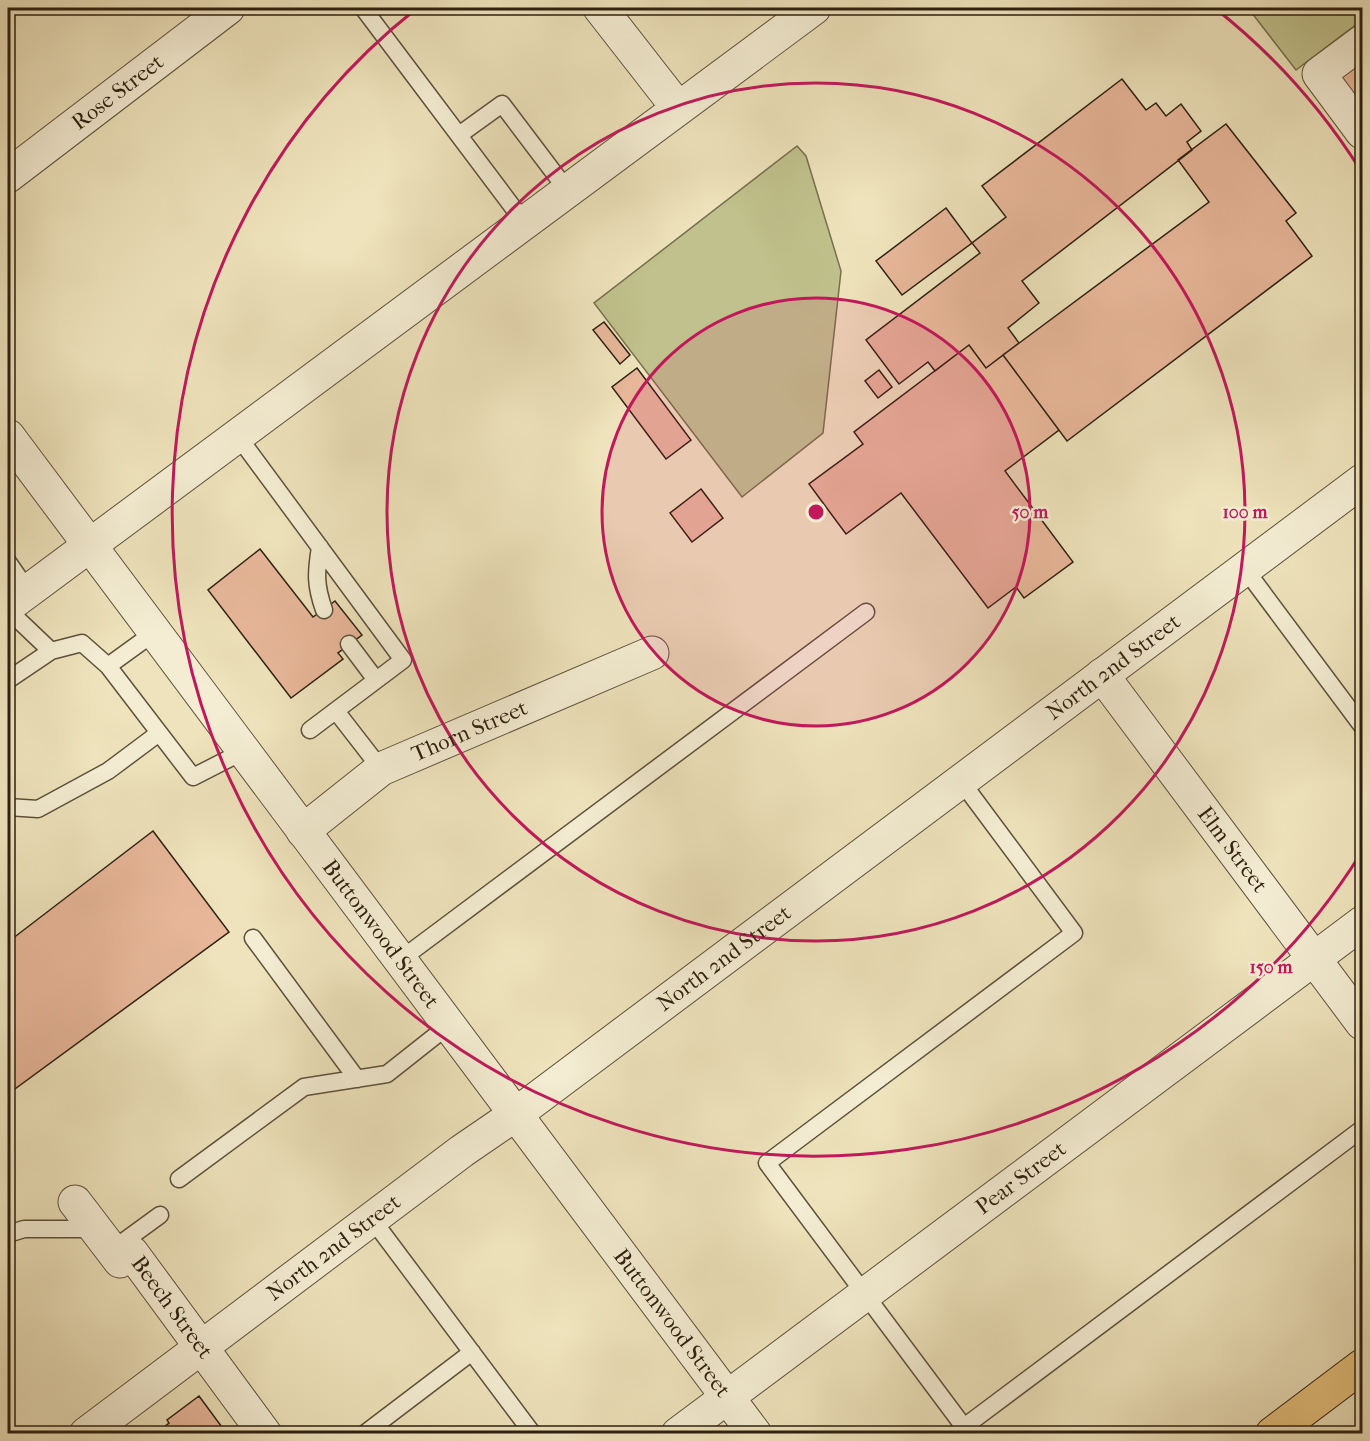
<svg xmlns="http://www.w3.org/2000/svg" width="1370" height="1441" font-family="'IM FELL French Canon',serif">
<style>
.green{fill:#c0c18c;stroke:#77704e;stroke-width:1.5}
.building{fill:#e8b79a;stroke:#2e2010;stroke-width:1.5}
.lines{fill:none;stroke-linecap:round;stroke-linejoin:round}
.service-casing{stroke:#5e513b;stroke-width:19}
.minor-casing{stroke:#5e513b;stroke-width:35}
.tertiary-casing{stroke:#5e513b;stroke-width:35}
.primary-casing{stroke:#2e2010;stroke-width:35}
.service{stroke:#f4edd3;stroke-width:16}
.minor{stroke:#f4edd3;stroke-width:33}
.tertiary{stroke:#f4edd3;stroke-width:33}
.primary{stroke:#e7c27e;stroke-width:33}
.ring{fill:none;stroke:#c2185b;stroke-width:3}
.labels{text-anchor:middle;dominant-baseline:central;stroke-width:5;stroke-linejoin:round;paint-order:stroke}
.street-label{font-size:22px;fill:#2e2010;stroke:#f4edd3}
.centre{fill:#c2185b;stroke:#f4edd3;stroke-width:3}
.ring-label{font-size:18px;text-anchor:middle;font-weight:bold;fill:#c2185b;stroke:#f4edd3;stroke-width:5;stroke-linejoin:round;paint-order:stroke}
</style>
<rect width="100%" height="100%" fill="#eee3bc"/>
<filter id="stains"><feTurbulence type="fractalNoise" baseFrequency=".00333" numOctaves="4"/><feColorMatrix values="0 0 0 0 .2 0 0 0 0 .09 0 0 0 0 .02 0 0 0 .5 -.17"/></filter>
<radialGradient id="worn" r=".72"><stop offset=".6" stop-color="#630" stop-opacity="0"/><stop offset="1" stop-color="#630" stop-opacity=".3"/></radialGradient>
<!-- green -->
<path class="green" d="M 1248,8 L 1362,8 L 1362,20 L 1296,70 Z
M 797,146 L 806,156 L 841,271 L 823,433 L 742,497 L 594,303 Z"/>
<!-- building -->
<path class="building" d="M 1354,60 L 1362,72 L 1362,93 L 1352,101 L 1333,76 Z
M 1122,79 L 1146,110 L 1156,103 L 1166,116 L 1181,104 L 1201,131 L 1187,142 L 1192,150 L 1022,281 L 1039,303 L 1008,328 L 1019,343 L 986,368 L 969,345 L 935,371 L 928,362 L 899,384 L 866,340 L 980,253 L 972,243 L 1006,217 L 982,186 Z
M 1226,124 L 1296,213 L 1286,221 L 1312,256 L 1067,441 L 1003,355 L 1209,202 L 1178,160 Z
M 946,208 L 972,243 L 902,295 L 876,261 Z
M 604,322 L 630,355 L 620,364 L 593,330 Z
M 969,345 L 986,368 L 1003,355 L 1059,430 L 1005,471 L 1073,562 L 1024,598 L 1016,587 L 988,608 L 901,493 L 846,534 L 809,484 L 863,444 L 854,432 Z
M 637,368 L 691,440 L 666,459 L 612,387 Z
M 879,370 L 892,387 L 878,398 L 865,381 Z
M 701,489 L 723,518 L 692,542 L 670,513 Z
M 260,549 L 313,617 L 335,601 L 362,635 L 338,653 L 343,659 L 291,698 L 208,590 Z
M 153,831 L 229,932 L 8,1094 L 8,942 Z
M 199,1396 L 227,1434 L 155,1434 L 169,1423 L 167,1420 Z"/>
<g class="lines">
<defs>
<path id="service" d="M 363,8 L 524,222
M 459,135 L 502,104 L 567,190
M 237,435 L 403,660 L 310,730
M 320,547 C 316,573 315,584 324,610
M 8,562 L 28,591
M 1245,569 L 1362,726
M 8,610 L 51,651 L 82,643 L 108,666
M 155,632 L 108,666 L 193,777 L 244,751
M 349,644 L 376,680
M 8,680 L 51,651
M 336,711 L 381,769
M 961,781 L 1074,933 L 767,1163 L 964,1427
M 8,807 L 38,809 L 108,771 L 159,733
M 253,938 L 357,1079
M 400,960 L 866,612
M 179,1179 L 304,1087 L 387,1074 L 449,1025
M 372,1219 L 533,1434
M 8,1234 L 24,1229 L 95,1229
M 112,1250 L 160,1215
M 956,1433 L 1362,1129
M 364,1434 L 472,1352"/>
<g id="minor">
<path d="M 600,8 L 678,108"/>
<path d="M 1362,42 L 1319,74 L 1362,132"/>
<path id="s1" d="M 8,176 L 228,8"/>
<path id="s2" d="M 1102,675 L 1362,1023"/>
<path id="s3" d="M 303,831 L 381,769 L 652,653"/>
<path id="s4" d="M 75,1202 L 120,1261 L 132,1253 L 265,1434"/>
<path id="s5" d="M 86,1434 L 462,1151 L 516,1114 L 1362,481"/>
<path id="s6" d="M 678,1434 L 1362,923"/>
</g>
<g id="tertiary">
<path id="s7" d="M 8,436 L 755,1434"/>
<path d="M 8,606 L 814,8"/>
</g>
<path id="primary" d="M 1272,1434 L 1362,1366"/>
</defs>
<!-- service casing -->
<use href="#service" class="service-casing"/>
<!-- minor casing -->
<use href="#minor" class="minor-casing"/>
<!-- tertiary casing -->
<use href="#tertiary" class="tertiary-casing"/>
<!-- primary casing -->
<use href="#primary" class="primary-casing"/>
<!-- service -->
<use href="#service" class="service"/>
<!-- minor -->
<use href="#minor" class="minor"/>
<!-- tertiary -->
<use href="#tertiary" class="tertiary"/>
<!-- primary -->
<use href="#primary" class="primary"/>
</g>
<!-- distance rings -->
<circle cx="816" cy="512" r="214" fill="#c2185b" fill-opacity=".12"/>
<g class="ring">
<circle cx="816" cy="512" r="214"/>
<circle cx="816" cy="512" r="429"/>
<path d="M1361 853A643 643 0 1 1 416 9M1216 9A643 643 0 0 1 1361 171"/>
</g>
<g class="labels">
<!-- street labels -->
<g class="street-label">
<text stroke="none"><textPath href="#s1" startOffset="138">Rose Street</textPath></text>
<text stroke="none"><textPath href="#s5" startOffset="1282">North 2nd Street</textPath></text>
<text stroke="none"><textPath href="#s3" startOffset="196">Thorn Street</textPath></text>
<text stroke="none"><textPath href="#s2" startOffset="218">Elm Street</textPath></text>
<text stroke="none"><textPath href="#s7" startOffset="622">Buttonwood Street</textPath></text>
<text stroke="none"><textPath href="#s5" startOffset="796">North 2nd Street</textPath></text>
<text stroke="none"><textPath href="#s6" startOffset="428">Pear Street</textPath></text>
<text stroke="none"><textPath href="#s5" startOffset="310">North 2nd Street</textPath></text>
<text stroke="none"><textPath href="#s4" startOffset="156">Beech Street</textPath></text>
<text stroke="none"><textPath href="#s7" startOffset="1108">Buttonwood Street</textPath></text>
</g>
</g>
<circle cx="816" cy="512" r="9" class="centre"/>
<g class="ring-label">
<text x="1030" y="518">50 m</text>
<text x="1245" y="518">100 m</text>
<text x="1271" y="973">150 m</text>
</g>
<!-- margin -->
<rect width="1370" height="1441" fill="none" stroke="#eee3bc" stroke-width="30"/>
<rect x="9" y="9" width="1352" height="1423" fill="none" stroke="#2e2010" stroke-width="3"/>
<rect x="15" y="15" width="1340" height="1411" fill="none" stroke="#2e2010" stroke-width="1.5"/>
<rect width="100%" height="100%" filter="url(#stains)"/>
<rect width="100%" height="100%" fill="url(#worn)"/>
</svg>
